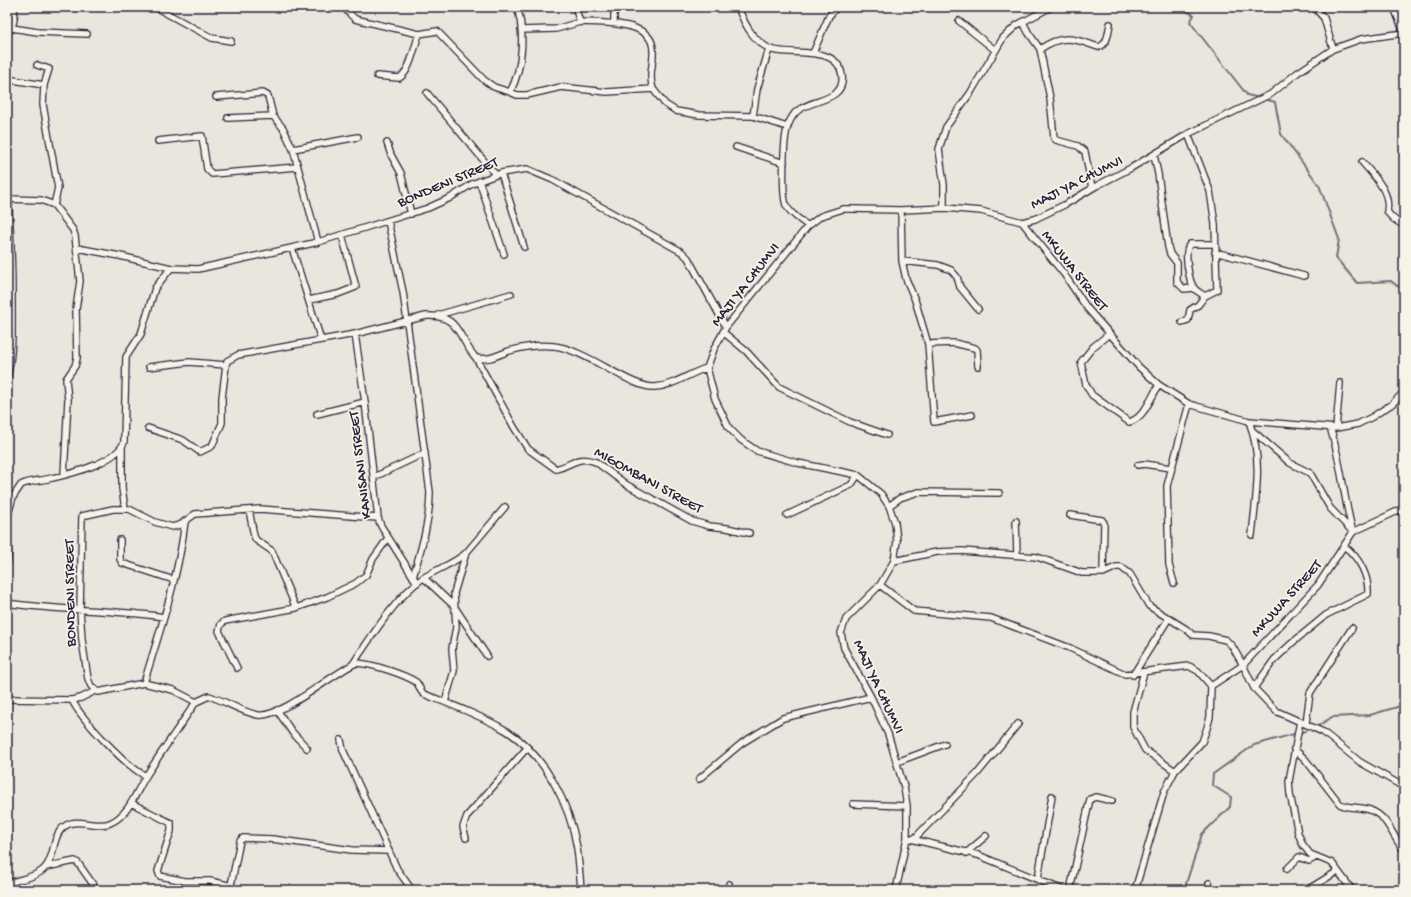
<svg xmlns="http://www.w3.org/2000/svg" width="1411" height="897" font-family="'Gochi Hand',sans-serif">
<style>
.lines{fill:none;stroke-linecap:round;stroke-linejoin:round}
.stream{stroke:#716f7b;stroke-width:2}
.minor-casing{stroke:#22223b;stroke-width:8}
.minor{stroke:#f7f3e8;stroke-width:5.5}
.labels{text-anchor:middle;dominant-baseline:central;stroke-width:3.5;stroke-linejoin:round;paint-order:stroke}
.street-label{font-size:15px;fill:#22223b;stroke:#f7f3e8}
</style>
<rect width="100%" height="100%" fill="#eae6de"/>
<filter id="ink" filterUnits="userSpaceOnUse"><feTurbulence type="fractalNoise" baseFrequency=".025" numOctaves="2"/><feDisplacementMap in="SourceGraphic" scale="8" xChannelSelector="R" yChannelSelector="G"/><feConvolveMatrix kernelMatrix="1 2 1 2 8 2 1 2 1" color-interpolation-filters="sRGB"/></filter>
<g filter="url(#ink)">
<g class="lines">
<!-- stream -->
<path class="stream" d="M 1179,7 L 1194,15 L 1190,22 L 1247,95 L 1260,98
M 1264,99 L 1275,102 L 1281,134 L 1319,185 L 1339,239 L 1336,258 L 1357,283 L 1391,281 L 1404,291
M 1318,726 L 1332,717 L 1370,715 L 1404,705
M 1184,890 L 1202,834 L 1230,807 L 1231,797 L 1212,785 L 1213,774 L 1254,745 L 1305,731"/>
<defs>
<path id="minor" d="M 155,7 L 212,38 L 231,41
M 343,7 L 355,19 L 419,34 L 437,31 L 484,80 L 494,87 L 510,92
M 517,7 C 525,32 523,68 510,92 L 517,95 L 527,95 L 561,87 L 607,92 L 653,89 L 665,104 L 676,111 L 699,115 L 753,116 L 787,127
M 575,7 L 580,22 C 600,23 653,20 653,50 C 654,66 648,72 653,89
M 614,7 L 614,23
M 738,7 C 744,23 752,39 768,48 C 785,58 837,42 842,75 C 846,103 809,98 795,113 C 792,117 789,122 788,126 C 783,138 782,194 786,205 C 790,214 801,220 808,226
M 1314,7 L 1324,18 L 1333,49
M 1394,7 L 1404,33
M 1397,15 L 1404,8
M 959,21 L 995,50
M 1023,22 L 1028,32 L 1040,49
M 12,28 L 38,32 L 87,34
M 521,30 L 556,29 L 580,22
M 7,34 C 14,26 15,18 14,7
M 813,53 L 829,16 L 837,7
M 37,65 L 49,69 L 44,85 L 43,105 L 58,188 L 54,205
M 377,76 L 399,78 C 410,73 415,45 419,34
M 7,79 L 44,85
M 427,93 L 496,175
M 216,97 L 263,93 L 268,96 L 273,116 L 283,128 L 293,149 L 318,242
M 753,116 L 757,89 L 769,49
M 228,118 L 273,116
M 158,141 L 202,136 L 207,169 L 212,174 L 297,167
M 387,143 L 391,155 L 401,173 L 411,214
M 736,147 L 784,163
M 293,149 L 358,137
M 1154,155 L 1158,174 L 1168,247 L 1170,254 L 1177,263 L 1177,282 L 1184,289 L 1194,288
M 1362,162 C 1374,176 1391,192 1387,211 C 1390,217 1398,223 1404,225
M 501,173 L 524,247
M 479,181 L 504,254
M 7,188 C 11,227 12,265 12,305 C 12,329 13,354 7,378
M 1092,188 L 1085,152 L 1078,146 L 1056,140 L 1054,138 L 1050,98 L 1040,49 C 1062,34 1074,38 1098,47 C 1108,45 1108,33 1110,24
M 8,199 L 41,200 L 54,205 L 73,230 L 75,236 L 80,281 L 76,309 L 77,358 L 75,366 L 66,379 L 68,400 L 64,475
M 944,208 L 944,185 L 939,149 L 946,127 L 971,92 L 1003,38 L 1017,25 L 1051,7
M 901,210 L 902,261 L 906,279 L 915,300 L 928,344 L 954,343 L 975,348 L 977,350 L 978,366
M 388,221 L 403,292 L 430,492 C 430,521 421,549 413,577
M 1022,222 L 1064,274 L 1087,308 L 1139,367 L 1159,385 L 1189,404 L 1249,421 L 1336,428 L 1358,424 L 1372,417 L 1392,404 L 1404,392
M 77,248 L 120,256 L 171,268 L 198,269 L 318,242 L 364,228 L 428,208 L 450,198 L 472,184 L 501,173 L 527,169 L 553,180 L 682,252 L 688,258 L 726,327
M 292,248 L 321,340
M 1215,252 L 1304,276
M 902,261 L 938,265 L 951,270 L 957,277 L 960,287 L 978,309
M 1205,296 C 1202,294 1196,291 1194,288 C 1189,281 1183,251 1190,244 L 1215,244
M 309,300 L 338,294 L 356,287 L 342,235
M 438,315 L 511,294
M 1182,322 L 1188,320 L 1190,310 L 1198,305 L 1205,296 L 1217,290 L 1215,224 L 1210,191 L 1188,134
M 723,332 L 746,351 L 779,387 L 850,422 L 887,435
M 355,334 L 365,402 L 378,518 L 381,526 L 417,583
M 1109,334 L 1093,347 L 1081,362 L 1086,385 L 1092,395 L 1129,422 C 1144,419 1151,397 1159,385
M 928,344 L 934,422 L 972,415
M 476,358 L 514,427 L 528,449 L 556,469 C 573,465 577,455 596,462 L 627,485 L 692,521 L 709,526 L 727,528 L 749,533
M 149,367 L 189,362 L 226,365 L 227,361 L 238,355 L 355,334 L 426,316 C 460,314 457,337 476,358 C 488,361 498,355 509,351 C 523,347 538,344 554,346 C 585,349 632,389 655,387 C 674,386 689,373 707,368
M 317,414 L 365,402
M 1249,421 C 1263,458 1256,497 1252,535
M 148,428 L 183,440 L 200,452 L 212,446 L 222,423 L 222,398 L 226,365
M 1330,428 C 1342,462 1343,498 1353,532 L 1318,585 L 1243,665 L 1254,688 L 1276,711 L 1323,732 L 1360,762 L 1404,787
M 1336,428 L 1340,383
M 1254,432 L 1290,463 L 1310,473 L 1330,508 L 1353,532 L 1404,508
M 122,448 L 122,488 L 125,509
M 1138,465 L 1144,464 L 1171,468
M 374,477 L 425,453
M 889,506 L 900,498 L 918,492 L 999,493
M 249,510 L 254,536 L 256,540 L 272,551 L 296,608
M 787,515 L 851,485 L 858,475
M 1070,515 L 1102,520 L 1104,523 L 1103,573
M 7,518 L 13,497 L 21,485 C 31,480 41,481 52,478 C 71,474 117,462 124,442 L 126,357 L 141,334 L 155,288 L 171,268
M 378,518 L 260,509 L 195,514 L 180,525 L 172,527 L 155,522 L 129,509 L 113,509 L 82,516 L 80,609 L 82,640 L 88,679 L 91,686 L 98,692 L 144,683 L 173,690 L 196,702 L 209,696 C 226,701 241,712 258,715 C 282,718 333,673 356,663 C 369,663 404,674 416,682 C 420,685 419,691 424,694 C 452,705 482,716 507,731 C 545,755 570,805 577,848 C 579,862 580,876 581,890
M 1016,521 L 1017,555
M 7,531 L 8,555 L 7,563
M 120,540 L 120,559 L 122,563 L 174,580
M 894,561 L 937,552 L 962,551 L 1037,557 L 1082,573 L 1103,573 L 1116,567 L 1121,567 L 1130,574 L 1149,606 L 1186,629 L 1193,635 L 1209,636 L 1226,640 L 1232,646 L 1243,665 L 1211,686
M 424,578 L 454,606 L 487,656
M 1174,583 L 1169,565 L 1167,486 L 1189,404
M 880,585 L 914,611 L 991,618 L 1070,648 L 1125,674 L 1189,666 L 1198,671 L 1211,686 L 1210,717 L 1207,728 L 1202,742 L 1175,771 L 1164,792 L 1135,890
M 7,603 C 59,611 111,609 164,617
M 353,664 C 371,637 396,597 423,578 C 437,569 453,564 466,553 L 505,507
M 237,668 L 219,631 L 221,624 L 225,621 L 296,608 L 327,597 L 356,583 L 366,575 L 373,559 L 388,538
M 1144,672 L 1133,712 L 1133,727 L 1145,750 L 1175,771
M 1133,675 L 1169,618
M 144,683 C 160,630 179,576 185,521
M 1254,688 L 1274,660 L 1292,643 L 1326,615 L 1368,594 C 1369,576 1359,557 1344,546
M 7,699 L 72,700 L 81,698 L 95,691
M 72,700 C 81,719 128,768 146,776
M 445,702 L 454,671 L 452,648 L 456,627 L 454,593 L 466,553
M 277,710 L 292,732 L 307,748
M 1300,721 L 1289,781 L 1290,794 L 1298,833 L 1303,845 L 1310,854 L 1332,863 L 1352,890
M 1306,723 L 1310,693 L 1352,628
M 341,740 L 343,750 L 397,869 L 412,890
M 1294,749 L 1305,759 L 1340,804 C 1349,809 1360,806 1370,810 C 1389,817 1392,837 1404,850
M 897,762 L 945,744
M 699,779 L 742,743 L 783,718 L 871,697
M 131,803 L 171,823 L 171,831 L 158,871 L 160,876 L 185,881 L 210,881 L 232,886
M 853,804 L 907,806
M 466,838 L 463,827 L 467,816 L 527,748
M 907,838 L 978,855 L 1063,890
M 914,839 L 977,774 L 1018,724
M 966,853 L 986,836
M 46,867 L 75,861 L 78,863 L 97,890
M 1287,869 L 1299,857 L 1309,861 L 1316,857
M 1038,878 L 1052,796
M 1209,883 L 1210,890
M 7,884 C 18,879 35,878 44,869 C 56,858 51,835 65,826 C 78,817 96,829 110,823 C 129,815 136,792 146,776 C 162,751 179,727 196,702
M 230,890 L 240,841 L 243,838 L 272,839 L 352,850 L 389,851
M 728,890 L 729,884
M 896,890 L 907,838 L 907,806 L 904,787 L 888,734 L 871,697 L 844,648 L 841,633 L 846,619 L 880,585 L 894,561 L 897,541 L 895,523 L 889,506 L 881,494 L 858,475 L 798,463 L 757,451 L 741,440 L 729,428 L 715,399 L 707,368 L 714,349 L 726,327 L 808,226 L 821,216 L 843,209 L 851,209 L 901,210 L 944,208 L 981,211 L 1022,222 L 1035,219 L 1066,204 L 1096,186 L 1131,168 L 1188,134 L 1271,94 L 1297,73 L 1333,49 L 1361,39 L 1404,33
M 1070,890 L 1090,799 L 1096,797 L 1112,801
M 1307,890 L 1338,871"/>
</defs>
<!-- minor casing -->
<use href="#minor" class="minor-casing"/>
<!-- minor -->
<use href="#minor" class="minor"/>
</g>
</g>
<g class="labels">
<!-- street labels -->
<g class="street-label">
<text transform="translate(448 183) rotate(-23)">BONDENI STREET</text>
<text transform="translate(1077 183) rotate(-27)">MAJI YA CHUMVI</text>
<text transform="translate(1074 271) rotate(52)">MKUWA STREET</text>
<text transform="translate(746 285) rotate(-52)">MAJI YA CHUMVI</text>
<text transform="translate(361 465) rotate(-97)">KANISANI STREET</text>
<text transform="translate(648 481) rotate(29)">MIGOMBANI STREET</text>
<text transform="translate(71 593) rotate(-91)">BONDENI STREET</text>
<text transform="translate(1287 599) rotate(-48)">MKUWA STREET</text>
<text transform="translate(878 687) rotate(65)">MAJI YA CHUMVI</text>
</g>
</g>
<!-- margin -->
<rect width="1411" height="897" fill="none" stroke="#f7f3e8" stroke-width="24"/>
<rect x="12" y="12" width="1387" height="873" fill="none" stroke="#22223b" stroke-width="1.5" filter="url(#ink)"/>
</svg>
